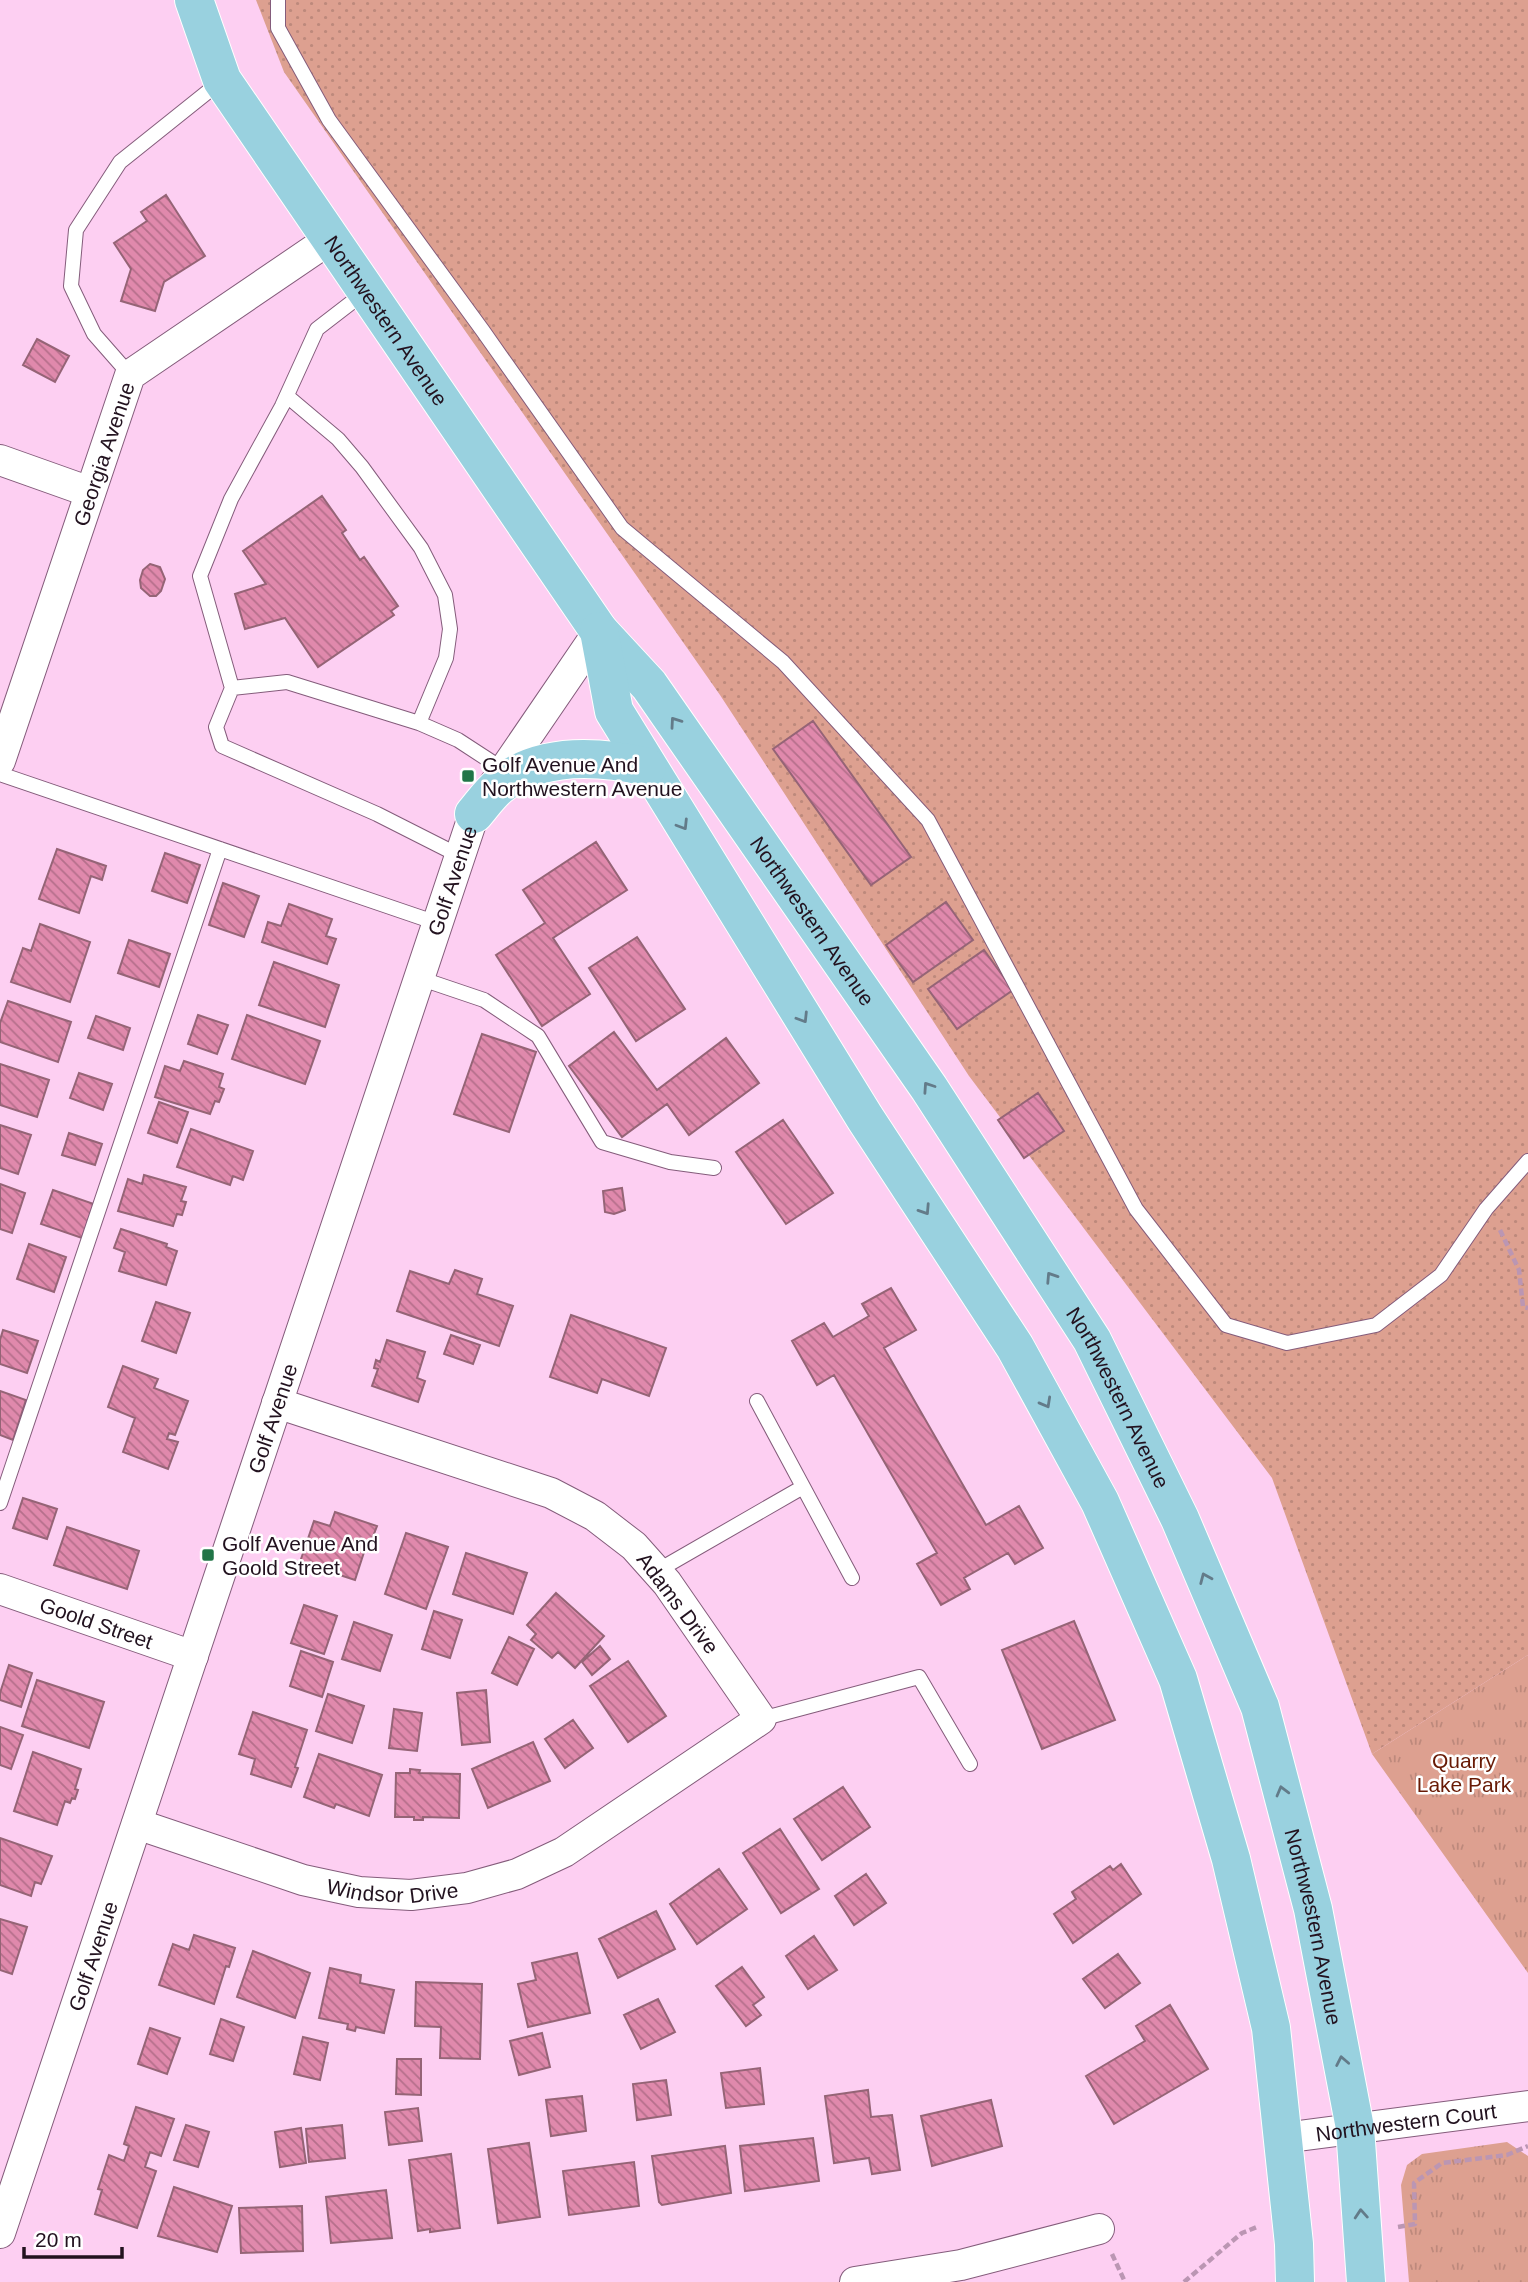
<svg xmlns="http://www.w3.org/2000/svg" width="1528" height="2282" font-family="Arial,sans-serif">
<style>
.grass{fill:url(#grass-dots)}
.park{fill:url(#park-tufts)}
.building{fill:url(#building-back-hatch);stroke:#956476;stroke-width:2}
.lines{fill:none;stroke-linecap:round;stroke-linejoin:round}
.service-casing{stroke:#845c7b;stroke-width:16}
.minor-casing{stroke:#845c7b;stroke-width:32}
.primary-casing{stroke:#fff;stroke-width:40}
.path{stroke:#bb96b3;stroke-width:4.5;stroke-dasharray:7 3.5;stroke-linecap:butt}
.service{stroke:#fff;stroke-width:14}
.minor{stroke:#fff;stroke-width:30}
.primary{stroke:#99d1df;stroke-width:38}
.oneway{stroke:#637b89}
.poi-dot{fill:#217547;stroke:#fff;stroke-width:2.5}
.labels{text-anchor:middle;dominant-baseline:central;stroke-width:5;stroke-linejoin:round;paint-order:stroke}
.street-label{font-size:21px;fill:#22121f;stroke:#fff}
.poi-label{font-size:21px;fill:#22121f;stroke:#fff;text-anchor:start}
.park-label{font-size:21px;fill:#681a05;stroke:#fff}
</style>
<defs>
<pattern id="grass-dots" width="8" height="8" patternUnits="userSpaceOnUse" patternTransform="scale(1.75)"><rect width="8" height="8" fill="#dda090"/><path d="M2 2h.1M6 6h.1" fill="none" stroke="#bd897c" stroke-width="1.8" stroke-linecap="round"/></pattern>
<pattern id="park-tufts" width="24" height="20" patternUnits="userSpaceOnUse" patternTransform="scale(1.75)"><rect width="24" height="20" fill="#dda090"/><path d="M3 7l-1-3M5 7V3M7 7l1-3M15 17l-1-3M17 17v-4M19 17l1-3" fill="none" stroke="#bd897c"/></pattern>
<pattern id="building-back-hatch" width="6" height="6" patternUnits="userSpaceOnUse" patternTransform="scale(1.75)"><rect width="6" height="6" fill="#e089ac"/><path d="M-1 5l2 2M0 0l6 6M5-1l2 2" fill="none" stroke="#b56f8b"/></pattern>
</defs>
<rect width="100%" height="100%" fill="#fdcff2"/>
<!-- grass -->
<path class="grass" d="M 256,0 L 1528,0 L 1528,1655 L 1372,1754 L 1272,1478 L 969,1076 L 720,695 L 284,72 Z"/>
<!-- park -->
<path class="park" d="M 1528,1655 L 1528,1973 L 1372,1754 Z
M 1507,2142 L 1528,2156 L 1528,2282 L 1409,2282 L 1401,2185 L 1407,2165 L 1422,2154 Z"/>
<!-- building -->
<path class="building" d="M 166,195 L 205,256 L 164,282 L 155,311 L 121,301 L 131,269 L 114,243 L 147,221 L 141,212 Z
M 37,339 L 69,356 L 55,382 L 23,365 Z
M 322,496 L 346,530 L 342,533 L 360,560 L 364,557 L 398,606 L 391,611 L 394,615 L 318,667 L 285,618 L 245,629 L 235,594 L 266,584 L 243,551 Z
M 150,564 L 160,567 L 165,579 L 161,591 L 156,596 L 150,596 L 141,588 L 140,580 L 143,570 Z
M 813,721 L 911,857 L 871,885 L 773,749 Z
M 596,842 L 627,890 L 553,938 L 590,994 L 542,1026 L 496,955 L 545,923 L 523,890 Z
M 57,849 L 106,866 L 102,880 L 91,876 L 79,913 L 39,899 Z
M 165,853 L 200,865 L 187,903 L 152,891 Z
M 223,883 L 259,896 L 244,937 L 209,925 Z
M 946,902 L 973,940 L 913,982 L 886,945 Z
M 289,904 L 332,919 L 326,936 L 336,939 L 327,964 L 262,942 L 268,922 L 281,926 Z
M 40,924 L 90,942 L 70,1002 L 11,982 L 23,948 L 31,951 Z
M 637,937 L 685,1009 L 636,1041 L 589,968 Z
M 129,940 L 170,954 L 159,987 L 118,973 Z
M 984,950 L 1013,990 L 957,1029 L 928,989 Z
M 274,962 L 339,985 L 325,1027 L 259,1005 Z
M 8,1001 L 71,1022 L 58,1062 L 0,1042 L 0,1023 Z
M 198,1015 L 228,1025 L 217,1054 L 188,1044 Z
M 247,1015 L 320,1041 L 305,1084 L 232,1059 Z
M 96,1016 L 130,1028 L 123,1050 L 88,1038 Z
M 614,1032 L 657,1090 L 726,1038 L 759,1083 L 689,1135 L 667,1104 L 622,1137 L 569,1066 Z
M 482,1034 L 536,1052 L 509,1132 L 454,1114 Z
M 184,1061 L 223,1074 L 219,1087 L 224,1089 L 219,1102 L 215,1101 L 210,1114 L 155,1097 L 165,1066 L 180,1071 Z
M 0,1064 L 49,1080 L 37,1117 L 0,1105 Z
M 79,1073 L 112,1084 L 103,1110 L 70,1098 Z
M 1038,1093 L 1064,1131 L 1024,1158 L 998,1120 Z
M 159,1102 L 188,1112 L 177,1143 L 148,1133 Z
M 783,1120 L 833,1193 L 786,1224 L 736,1152 Z
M 0,1125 L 31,1135 L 18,1174 L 0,1168 Z
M 191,1129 L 253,1151 L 243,1180 L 233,1176 L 230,1185 L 177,1167 Z
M 69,1133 L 102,1144 L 95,1165 L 62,1155 Z
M 144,1175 L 186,1187 L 181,1201 L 186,1202 L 182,1215 L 177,1214 L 173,1226 L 118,1211 L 128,1179 L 142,1184 Z
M 0,1184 L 25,1193 L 12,1233 L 0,1229 Z
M 622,1188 L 625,1210 L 614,1214 L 605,1212 L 603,1191 Z
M 53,1190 L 94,1204 L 82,1238 L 41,1224 Z
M 121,1229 L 167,1244 L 166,1247 L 177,1251 L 166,1285 L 119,1271 L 125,1252 L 114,1248 Z
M 29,1244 L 66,1257 L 54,1292 L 17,1279 Z
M 455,1270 L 482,1279 L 477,1294 L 513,1306 L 499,1346 L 397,1311 L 410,1271 L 449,1284 Z
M 891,1288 L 916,1330 L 884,1348 L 986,1525 L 1019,1506 L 1043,1548 L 1015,1564 L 1008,1553 L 964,1578 L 970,1589 L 941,1605 L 917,1564 L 937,1553 L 834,1375 L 817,1385 L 792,1341 L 824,1323 L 833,1337 L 869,1316 L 862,1304 Z
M 156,1302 L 190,1313 L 176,1353 L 142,1341 Z
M 571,1315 L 666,1348 L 649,1396 L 602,1379 L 597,1393 L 550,1377 Z
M 3,1330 L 38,1341 L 27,1373 L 0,1364 L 0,1340 Z
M 451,1335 L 480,1345 L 473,1364 L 444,1354 Z
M 387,1340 L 425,1352 L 417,1378 L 425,1381 L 418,1402 L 372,1386 L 378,1369 L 374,1368 L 376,1360 L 380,1362 Z
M 123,1366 L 158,1379 L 154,1388 L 188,1401 L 175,1435 L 169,1433 L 167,1439 L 178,1442 L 168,1469 L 123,1452 L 135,1418 L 108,1407 Z
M 0,1391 L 26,1400 L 13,1440 L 0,1435 Z
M 23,1498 L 57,1509 L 47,1539 L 13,1528 Z
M 335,1512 L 377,1526 L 370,1544 L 367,1543 L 355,1580 L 300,1562 L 314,1521 L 330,1526 Z
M 67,1527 L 139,1551 L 127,1589 L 54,1565 Z
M 406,1533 L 448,1547 L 426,1609 L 385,1594 Z
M 466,1553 L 527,1573 L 513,1614 L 453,1594 Z
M 556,1593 L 604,1636 L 575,1668 L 558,1652 L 552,1658 L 531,1640 L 536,1634 L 527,1625 Z
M 304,1605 L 337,1616 L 324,1654 L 291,1643 Z
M 434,1611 L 462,1620 L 450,1658 L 422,1649 Z
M 1074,1621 L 1115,1720 L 1042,1749 L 1002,1650 Z
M 354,1622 L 392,1635 L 380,1671 L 342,1659 Z
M 509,1637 L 534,1649 L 517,1685 L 492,1673 Z
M 600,1646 L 610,1659 L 592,1675 L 582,1662 Z
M 301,1651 L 333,1662 L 322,1697 L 290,1686 Z
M 628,1661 L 666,1716 L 628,1742 L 590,1686 Z
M 9,1665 L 32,1673 L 21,1707 L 0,1700 L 0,1693 Z
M 37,1680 L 104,1702 L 89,1748 L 22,1726 Z
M 486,1690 L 490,1742 L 462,1745 L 457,1693 Z
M 328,1694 L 364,1706 L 352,1743 L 316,1731 Z
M 394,1709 L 422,1713 L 417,1751 L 389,1748 Z
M 253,1712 L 307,1730 L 295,1767 L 298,1768 L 291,1787 L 251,1774 L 255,1759 L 239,1754 Z
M 573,1720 L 593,1748 L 565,1768 L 545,1739 Z
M 0,1727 L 23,1735 L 11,1769 L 0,1765 Z
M 533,1742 L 550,1781 L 488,1808 L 472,1769 Z
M 33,1752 L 81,1769 L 75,1789 L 78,1790 L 75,1799 L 72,1798 L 70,1803 L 65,1801 L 57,1825 L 14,1811 Z
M 319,1754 L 382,1775 L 369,1816 L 336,1804 L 334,1808 L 304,1797 Z
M 410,1769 L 420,1770 L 419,1773 L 460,1774 L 459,1818 L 423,1817 L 423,1820 L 414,1820 L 414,1817 L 395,1817 L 396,1773 L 410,1773 Z
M 843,1787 L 870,1827 L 822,1860 L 794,1819 Z
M 780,1829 L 819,1889 L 781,1913 L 743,1853 Z
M 0,1838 L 52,1856 L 41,1884 L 35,1882 L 31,1896 L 0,1885 Z
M 1121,1864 L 1141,1894 L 1073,1943 L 1054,1914 L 1076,1899 L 1072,1892 L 1110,1866 L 1113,1870 Z
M 719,1869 L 747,1909 L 697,1944 L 670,1904 Z
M 866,1874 L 886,1903 L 854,1925 L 835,1896 Z
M 656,1911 L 675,1949 L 618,1978 L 599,1939 Z
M 0,1919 L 27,1927 L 12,1974 L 0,1970 Z
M 194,1935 L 235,1948 L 229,1967 L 226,1966 L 214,2004 L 159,1985 L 173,1944 L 189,1950 Z
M 814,1936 L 837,1970 L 808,1989 L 786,1956 Z
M 253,1951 L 310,1973 L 295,2018 L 237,1997 Z
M 577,1953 L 590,2013 L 528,2027 L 518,1984 L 536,1980 L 532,1963 Z
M 1118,1954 L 1140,1983 L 1105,2008 L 1083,1979 Z
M 742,1967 L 764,1997 L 753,2005 L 761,2015 L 746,2026 L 716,1986 Z
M 330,1968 L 361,1975 L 360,1983 L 394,1990 L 384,2033 L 356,2027 L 355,2031 L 347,2029 L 348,2024 L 319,2018 Z
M 416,1982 L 482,1984 L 480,2059 L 440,2058 L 441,2027 L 415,2026 Z
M 658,1999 L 675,2032 L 641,2049 L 624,2015 Z
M 1170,2005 L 1208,2069 L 1114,2124 L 1086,2076 L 1145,2041 L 1136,2026 Z
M 221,2019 L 244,2027 L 233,2061 L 210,2054 Z
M 150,2028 L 180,2038 L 167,2074 L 138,2064 Z
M 542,2033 L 550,2067 L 519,2075 L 510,2041 Z
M 303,2037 L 328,2043 L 320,2080 L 294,2074 Z
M 397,2059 L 421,2059 L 421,2095 L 396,2094 Z
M 760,2068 L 764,2104 L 726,2108 L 721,2073 Z
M 666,2080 L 671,2115 L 637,2120 L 633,2084 Z
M 868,2090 L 871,2117 L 892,2115 L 900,2170 L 872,2174 L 869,2158 L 834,2163 L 825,2096 Z
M 582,2096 L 586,2131 L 551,2136 L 546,2100 Z
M 991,2100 L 1002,2146 L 932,2166 L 921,2116 Z
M 136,2107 L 174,2119 L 161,2156 L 150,2152 L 145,2167 L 156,2171 L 137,2228 L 95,2214 L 102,2190 L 98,2189 L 109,2155 L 124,2161 L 129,2146 L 124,2144 Z
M 418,2108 L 422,2141 L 389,2145 L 385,2112 Z
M 186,2125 L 209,2132 L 198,2167 L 174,2160 Z
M 342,2125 L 345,2158 L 309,2162 L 306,2129 Z
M 301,2128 L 306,2163 L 280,2167 L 275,2132 Z
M 813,2138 L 819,2181 L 745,2191 L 740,2146 Z
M 529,2143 L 540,2217 L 498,2223 L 488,2149 Z
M 725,2146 L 731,2193 L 662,2205 L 659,2202 L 652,2156 Z
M 451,2154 L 460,2228 L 430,2232 L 430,2229 L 418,2231 L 409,2160 Z
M 634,2162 L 639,2206 L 569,2215 L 563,2171 Z
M 174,2187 L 232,2206 L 217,2252 L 158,2236 Z
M 386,2190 L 392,2238 L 331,2243 L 326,2197 Z
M 302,2206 L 303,2251 L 241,2253 L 239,2208 Z"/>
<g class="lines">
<defs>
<path id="service" d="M 278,0 L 278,28 L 329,120 L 483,331 L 622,528 L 783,662 L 928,820 L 1136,1209 L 1226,1325 L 1287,1343 L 1376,1325 L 1441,1275 L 1486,1209 L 1528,1161
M 365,292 L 317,329 L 282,406 L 231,499 L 200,576 L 232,688 L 287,682 L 419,723 L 458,740 L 504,770
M 130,375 L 94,334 L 71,286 L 76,230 L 120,162 L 220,82
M 287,396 L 338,439 L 362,467 L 421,548 L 445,595 L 450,629 L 446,658 L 419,723
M 232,688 L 216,727 L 222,746 L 377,814 L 460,856
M 0,774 L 437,923
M 419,978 L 484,1000 L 538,1036 L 602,1142 L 670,1162 L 714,1168
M 757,1401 L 852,1578
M 0,1503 L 220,849
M 657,1571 L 803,1487
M 761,1719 L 919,1677 L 970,1764"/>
<g id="minor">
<path d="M 0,460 L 90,492"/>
<path id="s1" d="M 0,761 L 130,375 L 330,239"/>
<path id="s2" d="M 0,1589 L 193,1656"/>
<path id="s3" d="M 137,1824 L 303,1880 L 359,1892 L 411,1895 L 467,1888 L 517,1874 L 564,1852 L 761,1719 L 667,1583 L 634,1546 L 595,1516 L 551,1493 L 277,1403"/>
<path id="s4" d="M 1283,2138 L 1528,2106"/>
<path id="s5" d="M 0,2233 L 474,814 L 599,631"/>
<path d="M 855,2282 L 961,2265 L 1099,2229"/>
</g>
<g id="primary">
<path id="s6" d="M 194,0 L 222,80 L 599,631 L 649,685 L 929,1088 L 1092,1340 L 1180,1519 L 1260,1707 L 1313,1909 L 1355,2128 L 1366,2282"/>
<path d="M 599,631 L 614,711 L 865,1118 L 1015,1347 L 1100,1502 L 1178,1679 L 1231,1859 L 1271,2028 L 1294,2244 L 1295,2282"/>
<path d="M 474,814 C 482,805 489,794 499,786 C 540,752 599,756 647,767"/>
</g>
</defs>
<!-- service casing -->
<use href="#service" class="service-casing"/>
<!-- minor casing -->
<use href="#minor" class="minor-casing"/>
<!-- primary casing -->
<use href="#primary" class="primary-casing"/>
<!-- path -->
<path class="path" d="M 1500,1230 L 1519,1270 L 1523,1307 L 1528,1308
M 1398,2227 L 1415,2224 L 1414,2183 L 1442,2163 L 1507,2155 L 1528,2146
M 1112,2254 L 1125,2282
M 1184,2282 L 1242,2233 L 1257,2227"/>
<!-- service -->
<use href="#service" class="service"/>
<!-- minor -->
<use href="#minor" class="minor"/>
<!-- primary -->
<use href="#primary" class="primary"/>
</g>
<!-- one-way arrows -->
<defs><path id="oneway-chevron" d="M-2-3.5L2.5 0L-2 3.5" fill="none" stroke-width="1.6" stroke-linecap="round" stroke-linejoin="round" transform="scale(1.75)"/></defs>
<g class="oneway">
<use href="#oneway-chevron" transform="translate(675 722) rotate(-125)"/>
<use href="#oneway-chevron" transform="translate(683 825) rotate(58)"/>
<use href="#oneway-chevron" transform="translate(803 1018) rotate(58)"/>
<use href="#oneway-chevron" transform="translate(928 1087) rotate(-124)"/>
<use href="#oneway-chevron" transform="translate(925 1210) rotate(57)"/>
<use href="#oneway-chevron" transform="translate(1051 1277) rotate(-123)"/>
<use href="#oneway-chevron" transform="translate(1046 1403) rotate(61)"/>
<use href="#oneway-chevron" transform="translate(1205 1578) rotate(-113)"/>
<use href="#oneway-chevron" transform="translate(1282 1791) rotate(-105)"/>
<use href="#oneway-chevron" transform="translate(1342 2061) rotate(-101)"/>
<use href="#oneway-chevron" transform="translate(1361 2214) rotate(-94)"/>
</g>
<!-- markers -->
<g class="poi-dot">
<rect x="461" y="769" width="14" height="14" rx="3.5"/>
<rect x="201" y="1548" width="14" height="14" rx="3.5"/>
</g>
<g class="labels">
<!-- street labels -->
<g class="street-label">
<text stroke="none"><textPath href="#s6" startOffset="376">Northwestern Avenue</textPath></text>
<text stroke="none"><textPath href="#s1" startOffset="324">Georgia Avenue</textPath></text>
<text stroke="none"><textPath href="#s5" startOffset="1426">Golf Avenue</textPath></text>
<text stroke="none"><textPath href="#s6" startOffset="1113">Northwestern Avenue</textPath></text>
<text stroke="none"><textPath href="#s6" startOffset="1680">Northwestern Avenue</textPath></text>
<text stroke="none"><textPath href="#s5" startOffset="859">Golf Avenue</textPath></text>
<text transform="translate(678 1603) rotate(53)">Adams Drive</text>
<text stroke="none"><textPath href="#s2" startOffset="102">Goold Street</textPath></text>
<text stroke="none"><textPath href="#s3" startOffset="266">Windsor Drive</textPath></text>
<text stroke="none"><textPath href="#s6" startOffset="2247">Northwestern Avenue</textPath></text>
<text stroke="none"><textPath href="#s5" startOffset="292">Golf Avenue</textPath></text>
<text stroke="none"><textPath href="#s4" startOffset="124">Northwestern Court</textPath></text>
</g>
<!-- poi labels -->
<g class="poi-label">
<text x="482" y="764">Golf Avenue And<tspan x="482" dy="24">Northwestern Avenue</tspan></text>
<text x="222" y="1543">Golf Avenue And<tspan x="222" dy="24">Goold Street</tspan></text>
</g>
<!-- park labels -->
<g class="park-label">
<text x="1464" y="1760">Quarry<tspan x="1464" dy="24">Lake Park</tspan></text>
</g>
</g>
<!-- scale -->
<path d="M24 2247v10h98v-10" fill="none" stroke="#22121f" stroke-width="3.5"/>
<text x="35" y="2247" font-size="21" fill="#22121f" stroke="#ffffff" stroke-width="5" paint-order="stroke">20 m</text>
</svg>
